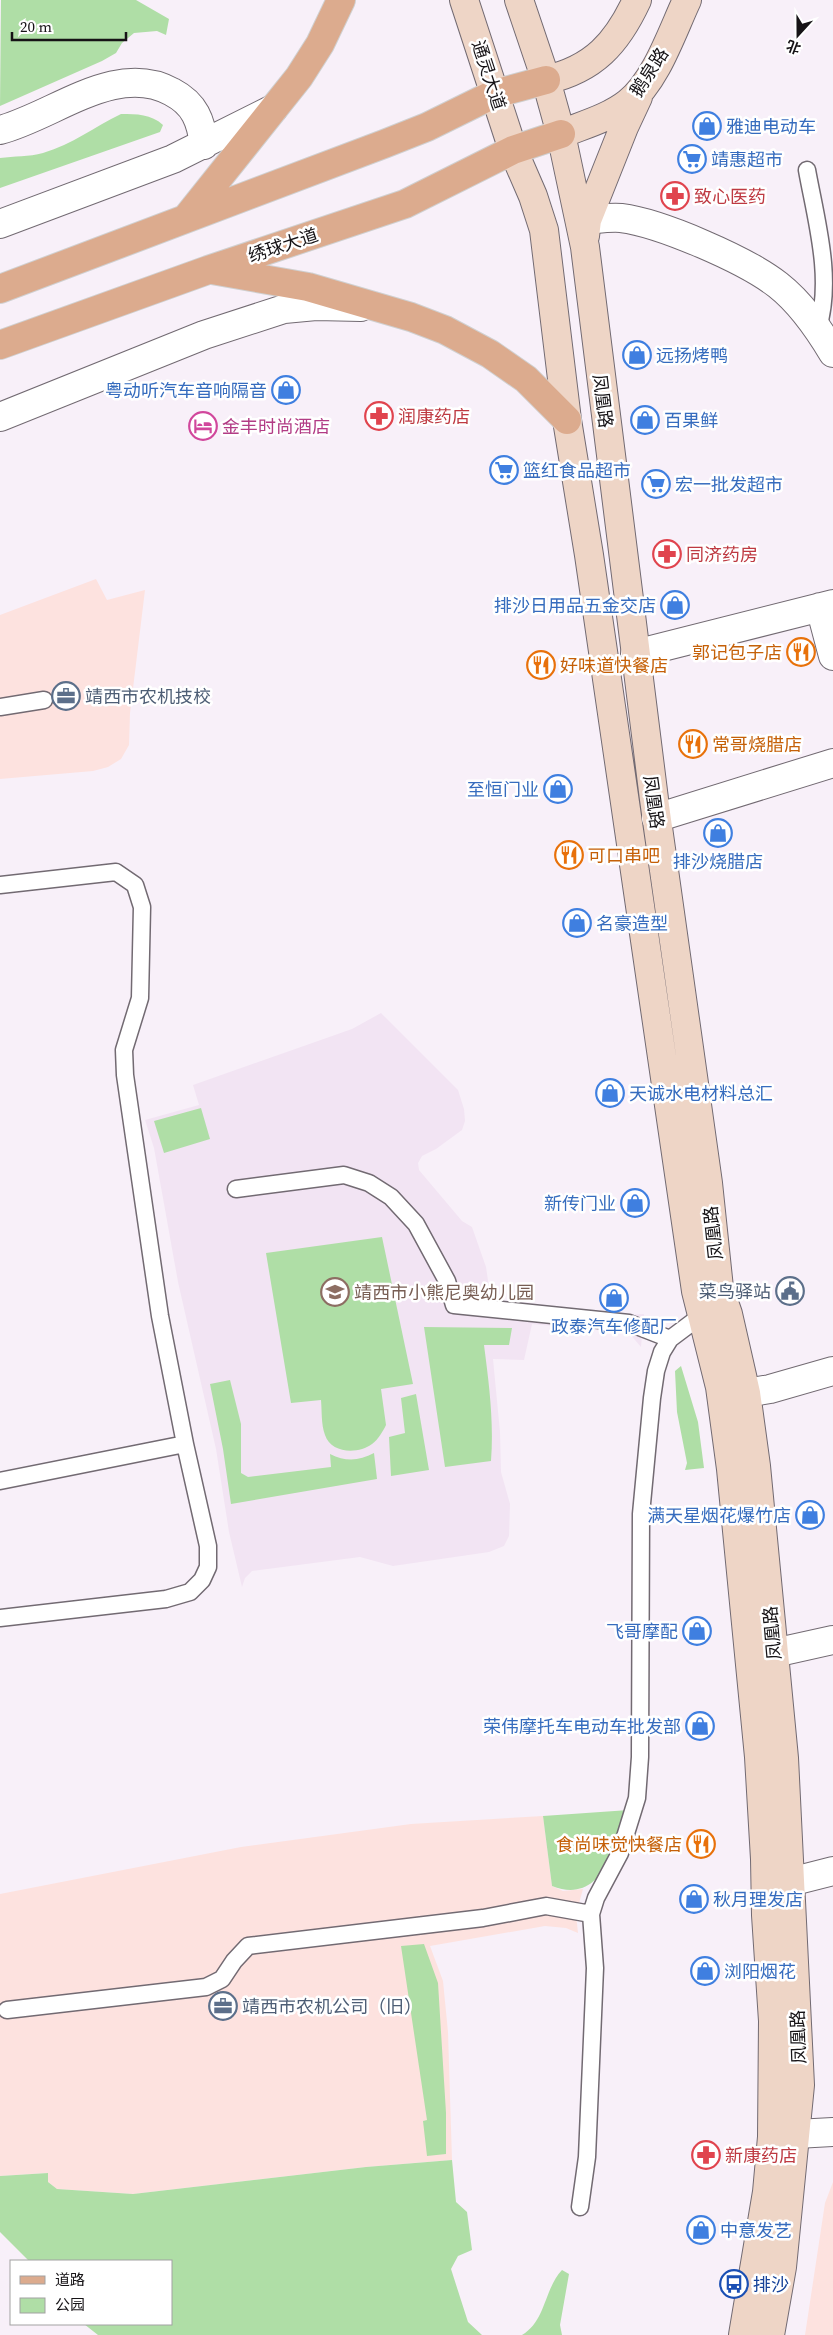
<svg xmlns="http://www.w3.org/2000/svg" width="833" height="2335" font-family="'Source Serif 4','Noto Sans SC',serif">
<style>
.commercial{fill:#fde2df}
.built{fill:#f2e4f3}
.green{fill:#afdea6}
.lines{fill:none;stroke-linecap:round;stroke-linejoin:round}
.lane-casing{stroke:#726a72;stroke-width:19}
.street-casing{stroke:#726a72;stroke-width:30}
.secondary-casing{stroke:#726a72;stroke-width:30}
.primary-casing{stroke:#d0d0d0;stroke-width:30}
.lane{stroke:#fff;stroke-width:16}
.street{stroke:#fff;stroke-width:28}
.secondary{stroke:#eed5c6;stroke-width:28}
.primary{stroke:#dcab8e;stroke-width:28}
.labels{text-anchor:middle;dominant-baseline:central;stroke-width:5;stroke-linejoin:round;paint-order:stroke}
.street-label{font-size:18px;fill:#161316;stroke:#fff}
.shop-label{font-size:18px;fill:#366cbe;stroke:#fff;text-anchor:start}
.health-label{font-size:18px;fill:#be3a42;stroke:#fff;text-anchor:start}
.hotel-label{font-size:18px;fill:#b23c85;stroke:#fff;text-anchor:start}
.food-label{font-size:18px;fill:#c56008;stroke:#fff;text-anchor:start}
.service-label{font-size:18px;fill:#4e5e75;stroke:#fff;text-anchor:start}
.education-label{font-size:18px;fill:#785e54;stroke:#fff;text-anchor:start}
.transit-label{font-size:18px;fill:#164399;stroke:#fff;text-anchor:start}
</style>
<rect width="100%" height="100%" fill="#f8f0f9"/>
<!-- commercial -->
<path class="commercial" d="M 96,579 L 107,600 L 145,590 L 130,713 L 129,745 L 121,759 L 108,767 L 93,771 L 0,779 L 0,615 Z
M 543,1816 L 552,1886 L 563,1891 L 583,1889 L 576,1914 L 578,1933 L 566,1928 L 545,1926 L 430,1946 L 443,1981 L 448,2032 L 452,2160 L 366,2167 L 133,2194 L 57,2189 L 48,2182 L 47,2173 L 0,2176 L 0,1894 L 241,1847 L 411,1824 Z
M 833,2182 L 833,2335 L 805,2335 L 825,2203 Z"/>
<!-- built -->
<path class="built" d="M 381,1013 L 458,1090 L 464,1109 L 465,1121 L 462,1130 L 436,1149 L 422,1156 L 418,1163 L 419,1170 L 462,1221 L 472,1227 L 486,1267 L 491,1301 L 621,1315 L 644,1314 L 641,1347 L 629,1333 L 532,1324 L 524,1360 L 493,1359 L 500,1432 L 501,1472 L 510,1504 L 509,1536 L 504,1546 L 489,1552 L 393,1566 L 360,1557 L 252,1571 L 245,1578 L 242,1587 L 229,1532 L 216,1449 L 178,1282 L 154,1148 L 145,1120 L 199,1105 L 193,1085 L 352,1029 Z"/>
<!-- green -->
<path class="green" d="M 1,0 L 136,0 L 169,19 L 166,35 L 157,31 L 134,33 L 122,43 L 116,53 L 102,61 L 0,106 Z
M 121,114 C 137,114 151,114 163,125 L 160,132 L 0,188 L 0,158 C 14,156 29,157 43,153 C 73,144 94,127 121,114 Z
M 201,1108 L 210,1139 L 164,1153 L 154,1121 Z
M 382,1237 L 413,1384 L 381,1389 L 386,1425 C 383,1431 378,1440 372,1444 C 359,1454 331,1454 325,1435 C 321,1424 322,1411 321,1400 L 291,1403 L 266,1253 Z
M 424,1327 L 512,1328 L 509,1345 L 484,1345 C 489,1384 494,1421 491,1461 L 445,1467 Z
M 681,1366 L 698,1422 L 704,1468 L 685,1470 L 687,1463 L 677,1412 L 675,1371 Z
M 230,1380 L 241,1424 L 241,1473 L 248,1477 L 331,1467 L 330,1454 C 346,1462 359,1461 374,1453 L 377,1479 L 231,1504 L 223,1449 L 210,1384 Z
M 416,1394 L 429,1470 L 391,1476 L 389,1437 L 405,1433 L 401,1398 Z
M 629,1810 C 616,1844 603,1906 552,1886 L 543,1816 Z
M 424,1944 L 438,1983 L 446,2113 L 446,2154 L 427,2156 L 423,2121 L 427,2120 L 401,1946 Z
M 452,2160 L 456,2202 L 467,2212 L 472,2250 L 458,2256 L 451,2269 L 468,2322 L 482,2335 L 98,2335 L 84,2324 L 171,2324 L 171,2261 L 29,2261 L 0,2232 L 0,2176 L 48,2173 L 48,2182 L 57,2189 L 133,2194 L 366,2167 Z
M 562,2270 L 569,2274 L 560,2325 L 562,2335 L 522,2335 C 546,2321 544,2289 562,2270 Z"/>
<g class="lines">
<defs>
<path id="lane" d="M 807,170 C 816,220 833,278 818,328
M 0,707 L 44,700
M 0,885 L 116,872 L 135,885 L 142,907 L 140,998 L 124,1050 L 125,1075 L 160,1316 L 185,1444 L 208,1546 L 208,1567 L 202,1580 L 190,1592 L 166,1599 L 0,1618
M 236,1189 L 344,1175 L 369,1183 L 391,1197 L 416,1224 L 447,1281 L 454,1305 L 629,1323 L 670,1339
M 0,1481 L 185,1444
M 7,2010 L 206,1987 L 222,1979 L 234,1961 L 248,1946 L 483,1918 L 546,1906 L 591,1914
M 580,2207 L 587,2157 L 595,1968 L 591,1914 L 596,1898 L 620,1853 L 637,1798 L 640,1757 L 641,1514 L 652,1398 L 656,1371 L 662,1352 L 670,1339 L 702,1315"/>
<path id="street" d="M 0,130 C 54,116 116,61 172,92 C 195,104 201,121 204,145
M 587,220 C 598,219 610,217 621,218 C 661,223 746,260 778,285 C 801,303 818,328 833,353
M 0,224 L 173,159 L 273,109
M 0,417 L 204,335 L 284,309 L 316,306 L 361,307
M 820,607 L 833,656
M 635,654 L 833,604
M 656,818 L 833,763
M 746,1393 L 770,1389 L 833,1371
M 774,1653 L 833,1640
M 790,1882 L 833,1871
M 796,2134 L 833,2132"/>
<path id="secondary" d="M 464,0 L 513,150 L 533,196 L 544,230 L 567,420 L 589,555 L 696,1291 L 720,1387 L 731,1469 L 759,1757 L 765,1859 L 766,1915 L 773,2021 L 772,2137 L 767,2192 L 743,2335
M 519,0 L 546,80 L 561,134 L 585,247 L 654,799 L 708,1183 L 719,1288 L 728,1314 L 746,1393 L 756,1466 L 784,1758 L 800,2085 L 782,2267 L 770,2335
M 546,80 C 594,69 617,43 637,0
M 561,134 C 583,125 609,118 628,103 C 656,81 672,32 687,0
M 585,236 L 587,220 L 624,127 L 638,97"/>
<path id="primary" d="M 188,216 L 299,77 L 320,44 L 341,0
M 212,270 L 308,287 L 411,317 L 445,330 L 490,354 L 526,379 L 567,420
M 0,289 L 384,144 L 427,127 L 494,94 L 546,80
M 0,345 L 208,270 L 405,204 L 513,150 L 561,134"/>
</defs>
<!-- lane casing -->
<use href="#lane" class="lane-casing"/>
<!-- street casing -->
<use href="#street" class="street-casing"/>
<!-- secondary casing -->
<use href="#secondary" class="secondary-casing"/>
<!-- primary casing -->
<use href="#primary" class="primary-casing"/>
<!-- lane -->
<use href="#lane" class="lane"/>
<!-- street -->
<use href="#street" class="street"/>
<!-- secondary -->
<use href="#secondary" class="secondary"/>
<!-- primary -->
<use href="#primary" class="primary"/>
</g>
<!-- icons -->
<defs>
<symbol id="shop-ring" viewBox="-11 -11 22 22"><circle r="9.5" fill="#fff" stroke="#3f7fe0" stroke-width="1.5"/><path d="M-5-2.5h2.3a2.7 3.5 0 0 1 5.4 0H5L5.5 6h-11ZM-1.5-2.5h3a1.5 2.3 0 0 0-3 0Z" fill="#3f7fe0"/></symbol>
<symbol id="supermarket-ring" viewBox="-11 -11 22 22"><circle r="9.5" fill="#fff" stroke="#3f7fe0" stroke-width="1.5"/><path d="M-6-5.5h2.5l.6 2H6L4.5 2H-2.5L-4.4-4H-6ZM-1.5 3.2a1.3 1.3 0 1 0 .1 0ZM3 3.2a1.3 1.3 0 1 0 .1 0Z" fill="#3f7fe0"/></symbol>
<symbol id="pharmacy-ring" viewBox="-11 -11 22 22"><circle r="9.5" fill="#fff" stroke="#e0444e" stroke-width="1.5"/><path d="M-2-6h4v4h4v4h-4v4h-4v-4h-4v-4h4Z" fill="#e0444e"/></symbol>
<symbol id="hotel-ring" viewBox="-11 -11 22 22"><circle r="9.5" fill="#fff" stroke="#d1479c" stroke-width="1.5"/><path d="M-6-4.5h1.5V1H6V5H4.5V3h-9V5H-6ZM-4 0a1.8 1.8 0 1 1 3.6 0ZM.5 0V-2.5h3Q6-2.5 6 0Z" fill="#d1479c"/></symbol>
<symbol id="restaurant-ring" viewBox="-11 -11 22 22"><circle r="9.5" fill="#fff" stroke="#e8710a" stroke-width="1.5"/><path d="M-5-6h1v4h1v-4h1v4h1v-4h1v5L-1.5 .5V6h-2V.5L-5-1ZM5-6V6H3V1.5H1.5Q1.5-4 5-6Z" fill="#e8710a"/></symbol>
<symbol id="office-ring" viewBox="-11 -11 22 22"><circle r="9.5" fill="#fff" stroke="#5c6f8a" stroke-width="1.5"/><path d="M-6-3h4V-5.5h4V-3h4V5H-6ZM-1-4.5V-3h2v-1.5ZM-6 0V1H6V0Z" fill="#5c6f8a"/></symbol>
<symbol id="civic-ring" viewBox="-11 -11 22 22"><circle r="9.5" fill="#fff" stroke="#5c6f8a" stroke-width="1.5"/><path d="M-.6-6.5H3V-4.5H.6V-3L4-1V1h2V6H-6V1h2V-1L-.6-3ZM-1.2 2.5V6h2.4V2.5Z" fill="#5c6f8a"/></symbol>
<symbol id="school-ring" viewBox="-11 -11 22 22"><circle r="9.5" fill="#fff" stroke="#8d6e63" stroke-width="1.5"/><path d="M0-5L7-2L0 1L-7-2ZM-4 1L0 2.5L4 1V4Q0 6-4 4Z" fill="#8d6e63"/></symbol>
<symbol id="bus-ring" viewBox="-11 -11 22 22"><circle r="9.5" fill="#fff" stroke="#1a4fb4" stroke-width="1.5"/><path d="M-5-6H5V4H4V6H2V4H-2V6H-4V4H-5ZM-3.5-4V0h7V-4ZM-3.5 1.2v1.5H-2V1.2ZM2 1.2v1.5H3.5V1.2Z" fill="#1a4fb4"/></symbol>
</defs>
<g fill-rule="evenodd">
<use href="#shop-ring" x="691" y="110" width="32" height="32"/>
<use href="#supermarket-ring" x="676" y="143" width="32" height="32"/>
<use href="#pharmacy-ring" x="659" y="180" width="32" height="32"/>
<use href="#shop-ring" x="621" y="339" width="32" height="32"/>
<use href="#shop-ring" x="270" y="374" width="32" height="32"/>
<use href="#pharmacy-ring" x="363" y="400" width="32" height="32"/>
<use href="#shop-ring" x="629" y="404" width="32" height="32"/>
<use href="#hotel-ring" x="187" y="410" width="32" height="32"/>
<use href="#supermarket-ring" x="488" y="454" width="32" height="32"/>
<use href="#supermarket-ring" x="640" y="468" width="32" height="32"/>
<use href="#pharmacy-ring" x="651" y="538" width="32" height="32"/>
<use href="#shop-ring" x="659" y="589" width="32" height="32"/>
<use href="#restaurant-ring" x="785" y="636" width="32" height="32"/>
<use href="#restaurant-ring" x="525" y="649" width="32" height="32"/>
<use href="#office-ring" x="50" y="680" width="32" height="32"/>
<use href="#restaurant-ring" x="677" y="728" width="32" height="32"/>
<use href="#shop-ring" x="542" y="773" width="32" height="32"/>
<use href="#shop-ring" x="702" y="817" width="32" height="32"/>
<use href="#restaurant-ring" x="553" y="839" width="32" height="32"/>
<use href="#shop-ring" x="561" y="907" width="32" height="32"/>
<use href="#shop-ring" x="594" y="1077" width="32" height="32"/>
<use href="#shop-ring" x="619" y="1187" width="32" height="32"/>
<use href="#civic-ring" x="774" y="1275" width="32" height="32"/>
<use href="#school-ring" x="319" y="1276" width="32" height="32"/>
<use href="#shop-ring" x="598" y="1282" width="32" height="32"/>
<use href="#shop-ring" x="794" y="1499" width="32" height="32"/>
<use href="#shop-ring" x="681" y="1615" width="32" height="32"/>
<use href="#shop-ring" x="684" y="1710" width="32" height="32"/>
<use href="#restaurant-ring" x="685" y="1828" width="32" height="32"/>
<use href="#shop-ring" x="678" y="1883" width="32" height="32"/>
<use href="#shop-ring" x="689" y="1955" width="32" height="32"/>
<use href="#office-ring" x="207" y="1990" width="32" height="32"/>
<use href="#pharmacy-ring" x="690" y="2139" width="32" height="32"/>
<use href="#shop-ring" x="685" y="2214" width="32" height="32"/>
<use href="#bus-ring" x="718" y="2268" width="32" height="32"/>
</g>
<g class="labels">
<!-- street labels -->
<g class="street-label">
<text transform="translate(649 72) rotate(-57)">鹅泉路</text>
<text transform="translate(489 75) rotate(72)">通灵大道</text>
<text transform="translate(283 245) rotate(-18)">绣球大道</text>
<text transform="translate(603 401) rotate(83)">凤凰路</text>
<text transform="translate(654 802) rotate(82)">凤凰路</text>
<text transform="translate(713 1233) rotate(-96)">凤凰路</text>
<text transform="translate(772 1633) rotate(-95)">凤凰路</text>
<text transform="translate(798 2037) rotate(-92)">凤凰路</text>
</g>
<!-- shop labels -->
<g class="shop-label">
<text x="726" y="126">雅迪电动车</text>
<text x="711" y="159">靖惠超市</text>
<text x="656" y="355">远扬烤鸭</text>
<text x="267" y="390" text-anchor="end">粤动听汽车音响隔音</text>
<text x="664" y="420">百果鲜</text>
<text x="523" y="470">篮红食品超市</text>
<text x="675" y="484">宏一批发超市</text>
<text x="656" y="605" text-anchor="end">排沙日用品五金交店</text>
<text x="539" y="789" text-anchor="end">至恒门业</text>
<text x="718" y="861" text-anchor="middle">排沙烧腊店</text>
<text x="596" y="923">名豪造型</text>
<text x="629" y="1093">天诚水电材料总汇</text>
<text x="616" y="1203" text-anchor="end">新传门业</text>
<text x="614" y="1326" text-anchor="middle">政泰汽车修配厂</text>
<text x="791" y="1515" text-anchor="end">满天星烟花爆竹店</text>
<text x="678" y="1631" text-anchor="end">飞哥摩配</text>
<text x="681" y="1726" text-anchor="end">荣伟摩托车电动车批发部</text>
<text x="713" y="1899">秋月理发店</text>
<text x="724" y="1971">浏阳烟花</text>
<text x="720" y="2230">中意发艺</text>
</g>
<!-- health labels -->
<g class="health-label">
<text x="694" y="196">致心医药</text>
<text x="398" y="416">润康药店</text>
<text x="686" y="554">同济药房</text>
<text x="725" y="2155">新康药店</text>
</g>
<!-- hotel labels -->
<g class="hotel-label">
<text x="222" y="426">金丰时尚酒店</text>
</g>
<!-- food labels -->
<g class="food-label">
<text x="782" y="652" text-anchor="end">郭记包子店</text>
<text x="560" y="665">好味道快餐店</text>
<text x="712" y="744">常哥烧腊店</text>
<text x="588" y="855">可口串吧</text>
<text x="682" y="1844" text-anchor="end">食尚味觉快餐店</text>
</g>
<!-- service labels -->
<g class="service-label">
<text x="85" y="696">靖西市农机技校</text>
<text x="771" y="1291" text-anchor="end">菜鸟驿站</text>
<text x="242" y="2006">靖西市农机公司（旧）</text>
</g>
<!-- education labels -->
<g class="education-label">
<text x="354" y="1292">靖西市小熊尼奥幼儿园</text>
</g>
<!-- transit labels -->
<g class="transit-label">
<text x="753" y="2284">排沙</text>
</g>
</g>
<!-- legend -->
<rect x="10" y="2260" width="162" height="65" fill="#ffffff" stroke="#a2a1a2"/>
<rect x="20" y="2276" width="25" height="8" fill="#dcab8e" stroke="#a2a1a2"/>
<text x="55" y="2285" font-size="15" fill="#161316">道路</text>
<rect x="20" y="2298" width="25" height="15" fill="#afdea6" stroke="#a2a1a2"/>
<text x="55" y="2310" font-size="15" fill="#161316">公园</text>
<!-- north arrow -->
<g transform="translate(798 35) rotate(201)" stroke="#ffffff" stroke-width="4" paint-order="stroke">
<path d="M0-4L9 19L0 12L-9 19Z" fill="#161316"/>
<text y="-8" font-size="14" font-weight="bold" text-anchor="middle" fill="#161316">北</text>
</g>
<!-- scale -->
<path d="M12 32v8h114v-8" fill="none" stroke="#161316" stroke-width="2.5"/>
<text x="20" y="32" font-size="15" fill="#161316" stroke="#ffffff" stroke-width="4" paint-order="stroke">20 m</text>
</svg>
